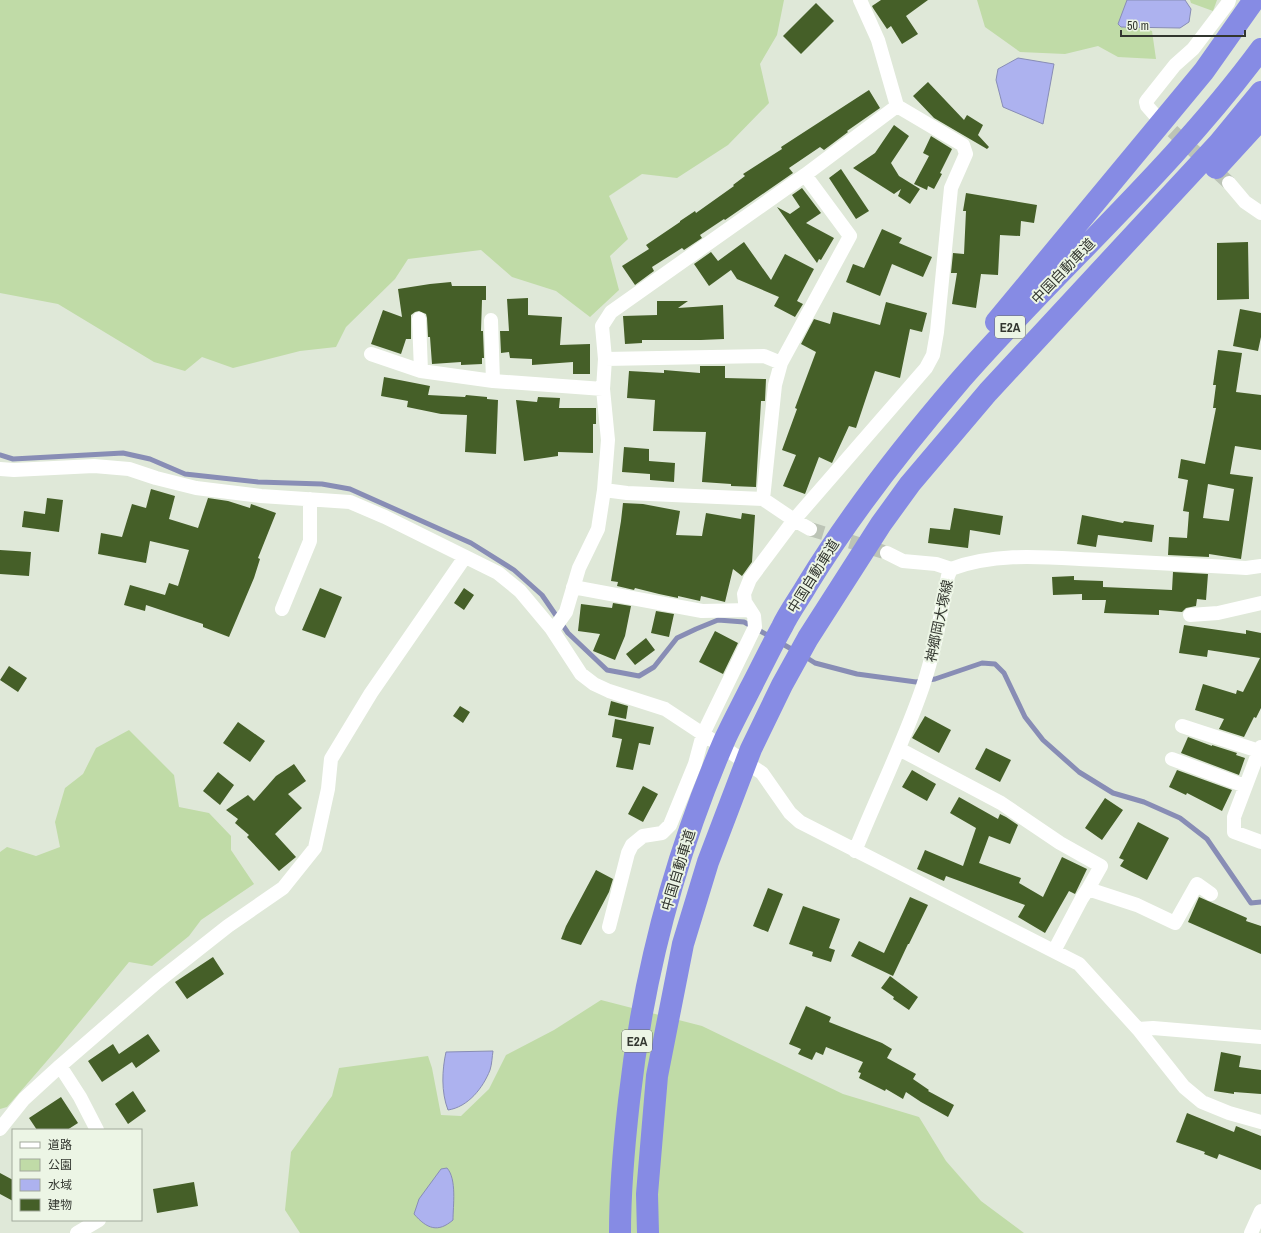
<svg xmlns="http://www.w3.org/2000/svg" width="1261" height="1233" font-family="'Archivo Narrow','Noto Sans JP',sans-serif">
<style>
.green{fill:#c0dba7}
.water{fill:#adb2ef;stroke:#888db5}
.lines{fill:none;stroke-linecap:round;stroke-linejoin:round}
.stream{stroke:#888db5;stroke-width:5}
.building{fill:#455f28;fill-rule:evenodd}
.street-tunnel{stroke:#bcc4b6;stroke-width:14;stroke-dasharray:14 7;stroke-linecap:butt}
.street{stroke:#fff;stroke-width:14}
.highway{stroke:#868be4;stroke-width:22}
.labels{text-anchor:middle;dominant-baseline:central;stroke-width:4;stroke-linejoin:round;paint-order:stroke}
.shield{fill:#ecf5e5;stroke:#6a6f66;stroke-width:1}
.shield-label{font-size:13px;font-weight:bold;fill:#32362f}
.street-label{font-size:14px;fill:#32362f;stroke:#ecf5e5}
</style>
<rect width="100%" height="100%" fill="#dfe8d8"/>
<!-- green -->
<path class="green" d="M 0,0 L 784,0 L 777,35 L 760,64 L 769,103 L 728,145 L 677,178 L 642,174 L 609,196 L 628,239 L 610,256 L 619,290 L 590,317 L 556,291 L 512,277 L 481,250 L 408,259 L 395,279 L 346,327 L 336,347 L 300,351 L 233,368 L 202,357 L 185,371 L 154,362 L 58,304 L 0,293 Z
M 977,0 L 1129,0 L 1134,26 L 1152,31 L 1156,59 L 1118,57 L 1098,46 L 1065,54 L 1020,52 L 985,27 Z
M 1190,0 L 1217,0 L 1213,11 L 1191,3 Z
M 129,730 L 174,775 L 179,807 L 209,813 L 231,836 L 231,850 L 254,884 L 201,920 L 189,936 L 152,966 L 129,962 L 59,1047 L 7,1107 L 0,1109 L 0,852 L 7,847 L 36,856 L 60,847 L 55,822 L 65,788 L 83,774 L 96,748 Z
M 601,1000 L 702,1026 L 843,1094 L 919,1117 L 946,1161 L 981,1201 L 1024,1233 L 300,1233 L 285,1210 L 291,1152 L 332,1096 L 339,1068 L 428,1056 L 432,1068 L 441,1115 L 461,1116 L 489,1089 L 506,1055 L 554,1030 Z"/>
<!-- water -->
<path class="water" d="M 1127,0 L 1185,0 L 1191,9 L 1189,22 L 1180,28 L 1121,27 L 1118,24 Z
M 1018,58 L 1054,64 L 1043,124 L 1003,107 L 996,80 L 998,69 Z
M 493,1051 C 492,1057 492,1064 490,1070 C 483,1088 468,1107 448,1110 C 441,1092 442,1070 446,1052 Z
M 447,1168 C 457,1179 453,1206 453,1220 C 438,1233 427,1229 414,1214 L 419,1199 L 441,1169 Z"/>
<g class="lines">
<!-- stream -->
<path class="stream" d="M 0,455 L 13,459 L 123,453 L 150,459 L 185,474 L 258,482 L 322,484 L 350,489 L 471,543 L 514,570 L 542,595 L 568,633 L 607,670 L 639,676 L 654,667 L 677,638 L 696,629 L 718,620 L 744,622 L 771,637
M 779,642 L 795,651
M 804,656 L 815,663 L 857,674 L 916,682 L 935,679 L 982,663 L 995,664 L 1004,673 L 1025,717 L 1043,740 L 1079,772 L 1113,793 L 1144,802 L 1180,818 L 1207,839 L 1251,903 L 1261,902"/>
</g>
<!-- building -->
<path class="building" d="M 881,0 L 928,0 L 906,16 L 918,34 L 902,44 L 891,26 L 887,29 L 873,8 L 872,6 Z
M 816,3 L 834,21 L 801,54 L 783,36 Z
M 928,82 L 964,120 L 967,115 L 983,125 L 978,135 L 989,147 L 987,149 L 934,118 L 913,96 Z
M 869,90 L 880,108 L 847,131 L 848,132 L 824,150 L 820,147 L 789,168 L 793,173 L 725,220 L 724,219 L 700,235 L 702,238 L 684,250 L 682,248 L 652,267 L 654,271 L 635,285 L 622,266 L 649,249 L 646,245 L 680,222 L 680,221 L 695,211 L 696,213 L 734,186 L 733,185 L 745,176 L 743,174 L 782,149 L 781,147 Z
M 894,125 L 909,136 L 891,163 L 899,176 L 920,189 L 910,204 L 898,196 L 901,189 L 894,194 L 853,168 L 875,153 Z
M 931,136 L 952,149 L 940,173 L 942,174 L 934,189 L 928,186 L 927,190 L 914,184 L 929,156 L 923,153 Z
M 841,169 L 869,211 L 856,219 L 829,178 Z
M 802,188 L 821,213 L 806,223 L 834,238 L 821,260 L 819,259 L 817,263 L 777,207 L 790,214 L 800,207 L 792,195 Z
M 966,193 L 1037,205 L 1034,223 L 1021,221 L 1020,236 L 1000,235 L 998,275 L 981,274 L 976,308 L 952,304 L 957,273 L 951,273 L 953,253 L 964,254 L 966,211 L 963,211 Z
M 882,229 L 902,238 L 899,243 L 932,257 L 923,277 L 892,264 L 880,296 L 846,282 L 853,264 L 864,268 Z
M 744,242 L 771,280 L 785,254 L 814,269 L 797,301 L 803,304 L 795,317 L 774,306 L 779,297 L 737,279 L 731,270 L 709,286 L 694,264 L 711,252 L 718,261 Z
M 1248,242 L 1249,299 L 1217,300 L 1217,243 Z
M 451,282 L 452,286 L 486,286 L 486,300 L 482,300 L 481,331 L 483,331 L 484,358 L 482,358 L 482,364 L 461,365 L 461,362 L 432,364 L 430,337 L 428,337 L 427,318 L 426,314 L 419,311 L 415,312 L 411,315 L 411,339 L 406,339 L 401,354 L 371,344 L 383,310 L 402,317 L 398,289 L 430,284 Z
M 528,298 L 528,315 L 562,317 L 560,345 L 590,344 L 590,374 L 573,374 L 573,362 L 532,365 L 532,359 L 510,358 L 509,352 L 501,353 L 500,331 L 509,331 L 507,299 Z
M 657,301 L 688,301 L 678,308 L 723,305 L 724,339 L 701,340 L 642,340 L 642,343 L 625,344 L 623,316 L 657,315 Z
M 886,302 L 927,313 L 922,332 L 910,329 L 900,378 L 875,371 L 856,428 L 849,426 L 832,463 L 819,457 L 805,494 L 783,486 L 796,455 L 782,450 L 797,409 L 795,408 L 816,352 L 801,344 L 814,319 L 830,324 L 833,312 L 880,325 Z
M 1240,309 L 1261,313 L 1261,337 L 1258,351 L 1233,346 Z
M 1218,350 L 1242,353 L 1236,392 L 1261,395 L 1261,450 L 1235,446 L 1230,474 L 1253,477 L 1241,559 L 1209,554 L 1209,557 L 1168,555 L 1169,537 L 1187,538 L 1189,512 L 1183,511 L 1188,480 L 1178,478 L 1181,459 L 1205,464 L 1216,408 L 1213,408 L 1216,385 L 1213,385 ZM 1208,484 L 1234,489 L 1229,521 L 1203,518 Z
M 700,366 L 725,366 L 725,378 L 766,379 L 765,401 L 761,401 L 756,487 L 731,486 L 731,484 L 702,482 L 706,432 L 653,431 L 655,400 L 627,398 L 629,371 L 664,373 L 664,370 L 700,373 Z
M 384,377 L 430,386 L 428,395 L 465,397 L 466,395 L 487,397 L 487,399 L 498,400 L 496,454 L 465,452 L 467,415 L 441,414 L 407,407 L 408,401 L 381,396 Z
M 538,397 L 560,398 L 559,408 L 596,408 L 596,424 L 593,424 L 593,453 L 558,452 L 558,456 L 524,461 L 516,400 L 537,402 Z
M 624,447 L 649,449 L 649,461 L 675,463 L 674,482 L 650,480 L 650,474 L 622,472 Z
M 151,489 L 175,496 L 169,519 L 198,528 L 208,498 L 228,501 L 250,508 L 251,504 L 276,513 L 258,558 L 260,559 L 254,578 L 229,637 L 203,627 L 203,624 L 146,605 L 145,611 L 124,605 L 130,585 L 165,595 L 169,583 L 178,586 L 189,550 L 150,541 L 146,563 L 98,554 L 101,533 L 122,537 L 132,504 L 146,508 Z
M 47,498 L 63,500 L 59,532 L 22,527 L 24,511 L 45,514 Z
M 623,503 L 643,504 L 680,511 L 676,535 L 702,536 L 706,513 L 741,519 L 742,513 L 755,515 L 752,562 L 742,576 L 733,569 L 725,602 L 701,596 L 700,601 L 678,596 L 678,598 L 659,594 L 635,588 L 634,590 L 617,586 L 618,582 L 611,581 L 621,521 Z
M 954,508 L 1003,516 L 1000,535 L 970,530 L 968,548 L 928,543 L 930,528 L 950,530 Z
M 1082,515 L 1123,523 L 1124,521 L 1154,525 L 1152,542 L 1098,535 L 1096,547 L 1077,544 Z
M 0,550 L 31,552 L 29,576 L 0,574 Z
M 1173,572 L 1208,574 L 1206,600 L 1197,599 L 1196,606 L 1186,608 L 1182,612 L 1159,610 L 1159,615 L 1104,613 L 1106,600 L 1082,600 L 1082,594 L 1053,595 L 1052,577 L 1074,576 L 1074,580 L 1103,581 L 1103,587 L 1172,590 Z
M 320,588 L 342,597 L 325,638 L 302,630 Z
M 464,588 L 474,595 L 464,610 L 454,603 Z
M 613,603 L 631,606 L 625,636 L 615,660 L 593,651 L 600,634 L 578,631 L 581,604 L 612,608 Z
M 656,611 L 674,614 L 669,637 L 651,633 Z
M 1184,625 L 1246,634 L 1246,630 L 1261,633 L 1261,708 L 1256,718 L 1254,717 L 1244,737 L 1219,729 L 1224,719 L 1195,710 L 1203,684 L 1236,694 L 1237,690 L 1243,692 L 1260,658 L 1208,650 L 1207,657 L 1179,653 Z
M 715,631 L 738,643 L 723,674 L 699,662 Z
M 646,638 L 655,650 L 635,665 L 626,654 Z
M 9,666 L 27,678 L 18,692 L 0,680 Z
M 611,701 L 628,706 L 626,719 L 608,715 Z
M 460,706 L 470,712 L 463,723 L 453,716 Z
M 925,716 L 951,730 L 939,753 L 912,738 Z
M 615,719 L 654,727 L 650,745 L 639,743 L 633,770 L 616,767 L 622,739 L 612,737 Z
M 238,722 L 265,741 L 250,762 L 223,743 Z
M 1188,737 L 1212,746 L 1212,745 L 1237,753 L 1236,755 L 1245,758 L 1239,775 L 1181,753 Z
M 986,748 L 1011,760 L 1000,782 L 975,769 Z
M 294,764 L 306,781 L 288,794 L 302,808 L 275,834 L 296,857 L 279,871 L 247,837 L 249,835 L 235,823 L 238,819 L 226,810 L 248,795 L 254,801 L 276,776 Z
M 912,770 L 936,784 L 927,801 L 902,787 Z
M 1177,770 L 1232,790 L 1222,811 L 1187,793 L 1186,795 L 1169,787 Z
M 218,772 L 234,785 L 220,805 L 203,791 Z
M 643,786 L 658,794 L 643,822 L 628,814 Z
M 959,797 L 998,819 L 1000,814 L 1006,817 L 1018,825 L 1010,844 L 989,836 L 979,863 L 1021,878 L 1019,883 L 1043,897 L 1062,857 L 1087,869 L 1075,894 L 1069,891 L 1045,933 L 1018,917 L 1025,905 L 946,876 L 944,881 L 917,869 L 925,850 L 963,866 L 976,828 L 950,813 Z
M 1105,798 L 1123,810 L 1102,840 L 1085,828 Z
M 1138,822 L 1169,838 L 1147,880 L 1120,866 L 1124,860 L 1119,858 Z
M 596,870 L 613,879 L 609,892 L 581,945 L 561,939 L 566,926 Z
M 768,888 L 783,894 L 768,932 L 753,926 Z
M 910,897 L 928,905 L 909,944 L 908,944 L 893,976 L 851,956 L 859,941 L 884,953 Z
M 1199,897 L 1247,918 L 1246,921 L 1261,926 L 1261,954 L 1188,922 Z
M 803,906 L 840,919 L 829,948 L 835,950 L 831,962 L 812,956 L 813,952 L 789,944 Z
M 213,957 L 224,974 L 187,999 L 175,982 Z
M 890,976 L 918,997 L 909,1010 L 893,999 L 894,997 L 881,988 Z
M 806,1006 L 831,1017 L 829,1022 L 882,1043 L 892,1049 L 887,1058 L 916,1074 L 913,1079 L 929,1090 L 928,1091 L 954,1105 L 948,1117 L 921,1102 L 906,1092 L 903,1099 L 886,1089 L 885,1091 L 859,1078 L 861,1073 L 858,1072 L 863,1062 L 826,1047 L 823,1055 L 816,1052 L 812,1060 L 798,1054 L 801,1049 L 789,1044 Z
M 148,1034 L 160,1051 L 136,1068 L 132,1062 L 102,1082 L 88,1061 L 113,1044 L 119,1054 Z
M 1221,1052 L 1241,1056 L 1239,1067 L 1261,1070 L 1261,1094 L 1234,1092 L 1234,1094 L 1214,1091 Z
M 133,1091 L 146,1111 L 128,1124 L 115,1104 Z
M 61,1097 L 78,1123 L 67,1130 L 37,1130 L 29,1118 Z
M 1187,1113 L 1234,1132 L 1236,1126 L 1261,1136 L 1261,1170 L 1219,1154 L 1217,1159 L 1204,1154 L 1205,1152 L 1176,1142 Z
M 0,1173 L 13,1180 L 13,1201 L 0,1194 Z
M 194,1182 L 198,1206 L 157,1213 L 153,1189 Z"/>
<g class="lines">
<!-- street-tunnel -->
<path class="street-tunnel" d="M 1157,117 L 1229,183
M 810,529 L 887,553"/>
<!-- street -->
<path class="street" d="M 1154,114 L 1147,106 L 1146,102 L 1148,99 L 1175,65 L 1193,49 L 1228,3 L 1229,0
M 805,175 L 850,236 L 781,363 L 775,385 L 763,499 L 794,520 L 810,529
M 1229,183 L 1245,202 L 1261,213
M 419,319 L 421,371
M 491,320 L 493,381
M 371,354 L 421,371 L 493,381 L 603,389
M 605,359 L 602,326 L 611,312 L 805,175 L 897,106
M 0,469 L 14,470 L 94,466 L 129,469 L 156,478 L 196,488 L 261,496 L 350,502 L 385,517 L 498,573 L 520,591 L 551,628 L 581,674 L 594,684 L 609,691 L 665,709 L 762,773 L 790,813 L 800,822 L 1079,964 L 1138,1029 L 1184,1087 L 1202,1102 L 1229,1113 L 1261,1122
M 604,490 L 627,493 L 763,499
M 887,553 L 903,561 L 936,564 L 951,569
M 573,587 L 702,611 L 750,610
M 282,609 L 310,541 L 310,499
M 1190,615 L 1218,613 L 1261,603
M 551,628 L 556,626 L 566,612 L 579,568 L 598,529 L 604,490 L 608,440 L 603,389 L 605,359 L 764,356 L 781,363
M 1182,726 L 1259,751 L 1261,747
M 899,749 L 1001,803 L 1060,843 L 1101,866 L 1088,889
M 1259,751 L 1234,817 L 1234,832 L 1261,842
M 1172,759 L 1245,786
M 855,851 C 877,796 904,742 923,686 C 935,650 941,613 948,576 L 951,569 C 999,551 1051,558 1101,560 C 1150,563 1198,565 1246,568 L 1261,566
M 609,927 L 628,853 L 632,845 L 643,836 L 662,833 L 670,825 L 695,764 L 703,734 L 755,627 L 754,616 L 745,602 L 744,594 L 750,579 L 794,520 L 926,368 L 933,355 L 937,332 L 951,188 L 966,154 L 963,145 L 897,106 L 878,40 L 860,0
M 1054,951 L 1082,898 L 1088,889 L 1137,905 L 1175,923 L 1197,884 L 1211,894
M 1138,1029 L 1153,1028 L 1261,1037
M 60,1066 L 80,1097 L 97,1130
M 0,1129 L 24,1099 L 60,1066 L 157,982 L 228,926 L 283,888 L 315,848 L 328,789 L 331,759 L 371,693 L 465,557
M 77,1233 L 99,1220
M 1251,1233 L 1261,1211"/>
<!-- highway -->
<path class="highway" d="M 1216,168 L 1261,119
M 996,322 L 1204,71 L 1254,0
M 620,1233 C 620,1189 624,1145 629,1101 C 643,976 675,854 725,739 C 733,722 742,705 750,689 C 761,668 771,647 782,627 C 789,612 799,599 807,585 C 851,513 902,448 957,384 C 1056,270 1171,171 1261,49
M 648,1233 L 647,1194 L 657,1076 L 683,944 L 708,862 L 751,749 L 782,685 L 808,638 L 881,524 L 910,484 L 988,392 L 1219,143 L 1261,92"/>
</g>
<g class="labels">
<!-- shield labels -->
<g class="shield">
<rect x="995" y="316" width="30" height="22" rx="3"/>
<rect x="622" y="1030" width="30" height="22" rx="3"/>
</g>
<g class="shield-label">
<text x="1010" y="327">E2A</text>
<text x="637" y="1041">E2A</text>
</g>
<!-- street labels -->
<g class="street-label">
<text transform="translate(1063 271) rotate(-46)">中国自動車道</text>
<text transform="translate(813 576) rotate(-58)">中国自動車道</text>
<text transform="translate(939 621) rotate(-78)">神郷岡大塚線</text>
<text transform="translate(678 870) rotate(-73)">中国自動車道</text>
</g>
</g>
<!-- legend -->
<rect x="12" y="1129" width="130" height="92" fill="#ecf5e5" stroke="#a2a99c"/>
<rect x="20" y="1142" width="20" height="6" fill="#ffffff" stroke="#a2a99c"/>
<text x="48" y="1149" font-size="12" fill="#32362f">道路</text>
<rect x="20" y="1159" width="20" height="12" fill="#c0dba7" stroke="#a2a99c"/>
<text x="48" y="1169" font-size="12" fill="#32362f">公園</text>
<rect x="20" y="1179" width="20" height="12" fill="#adb2ef" stroke="#a2a99c"/>
<text x="48" y="1189" font-size="12" fill="#32362f">水域</text>
<rect x="20" y="1199" width="20" height="12" fill="#455f28" stroke="#a2a99c"/>
<text x="48" y="1209" font-size="12" fill="#32362f">建物</text>
<!-- scale -->
<path d="M1121 30v6h124v-6" fill="none" stroke="#32362f" stroke-width="2"/>
<text x="1127" y="30" font-size="12" fill="#32362f" stroke="#ecf5e5" stroke-width="3" paint-order="stroke">50 m</text>
</svg>
